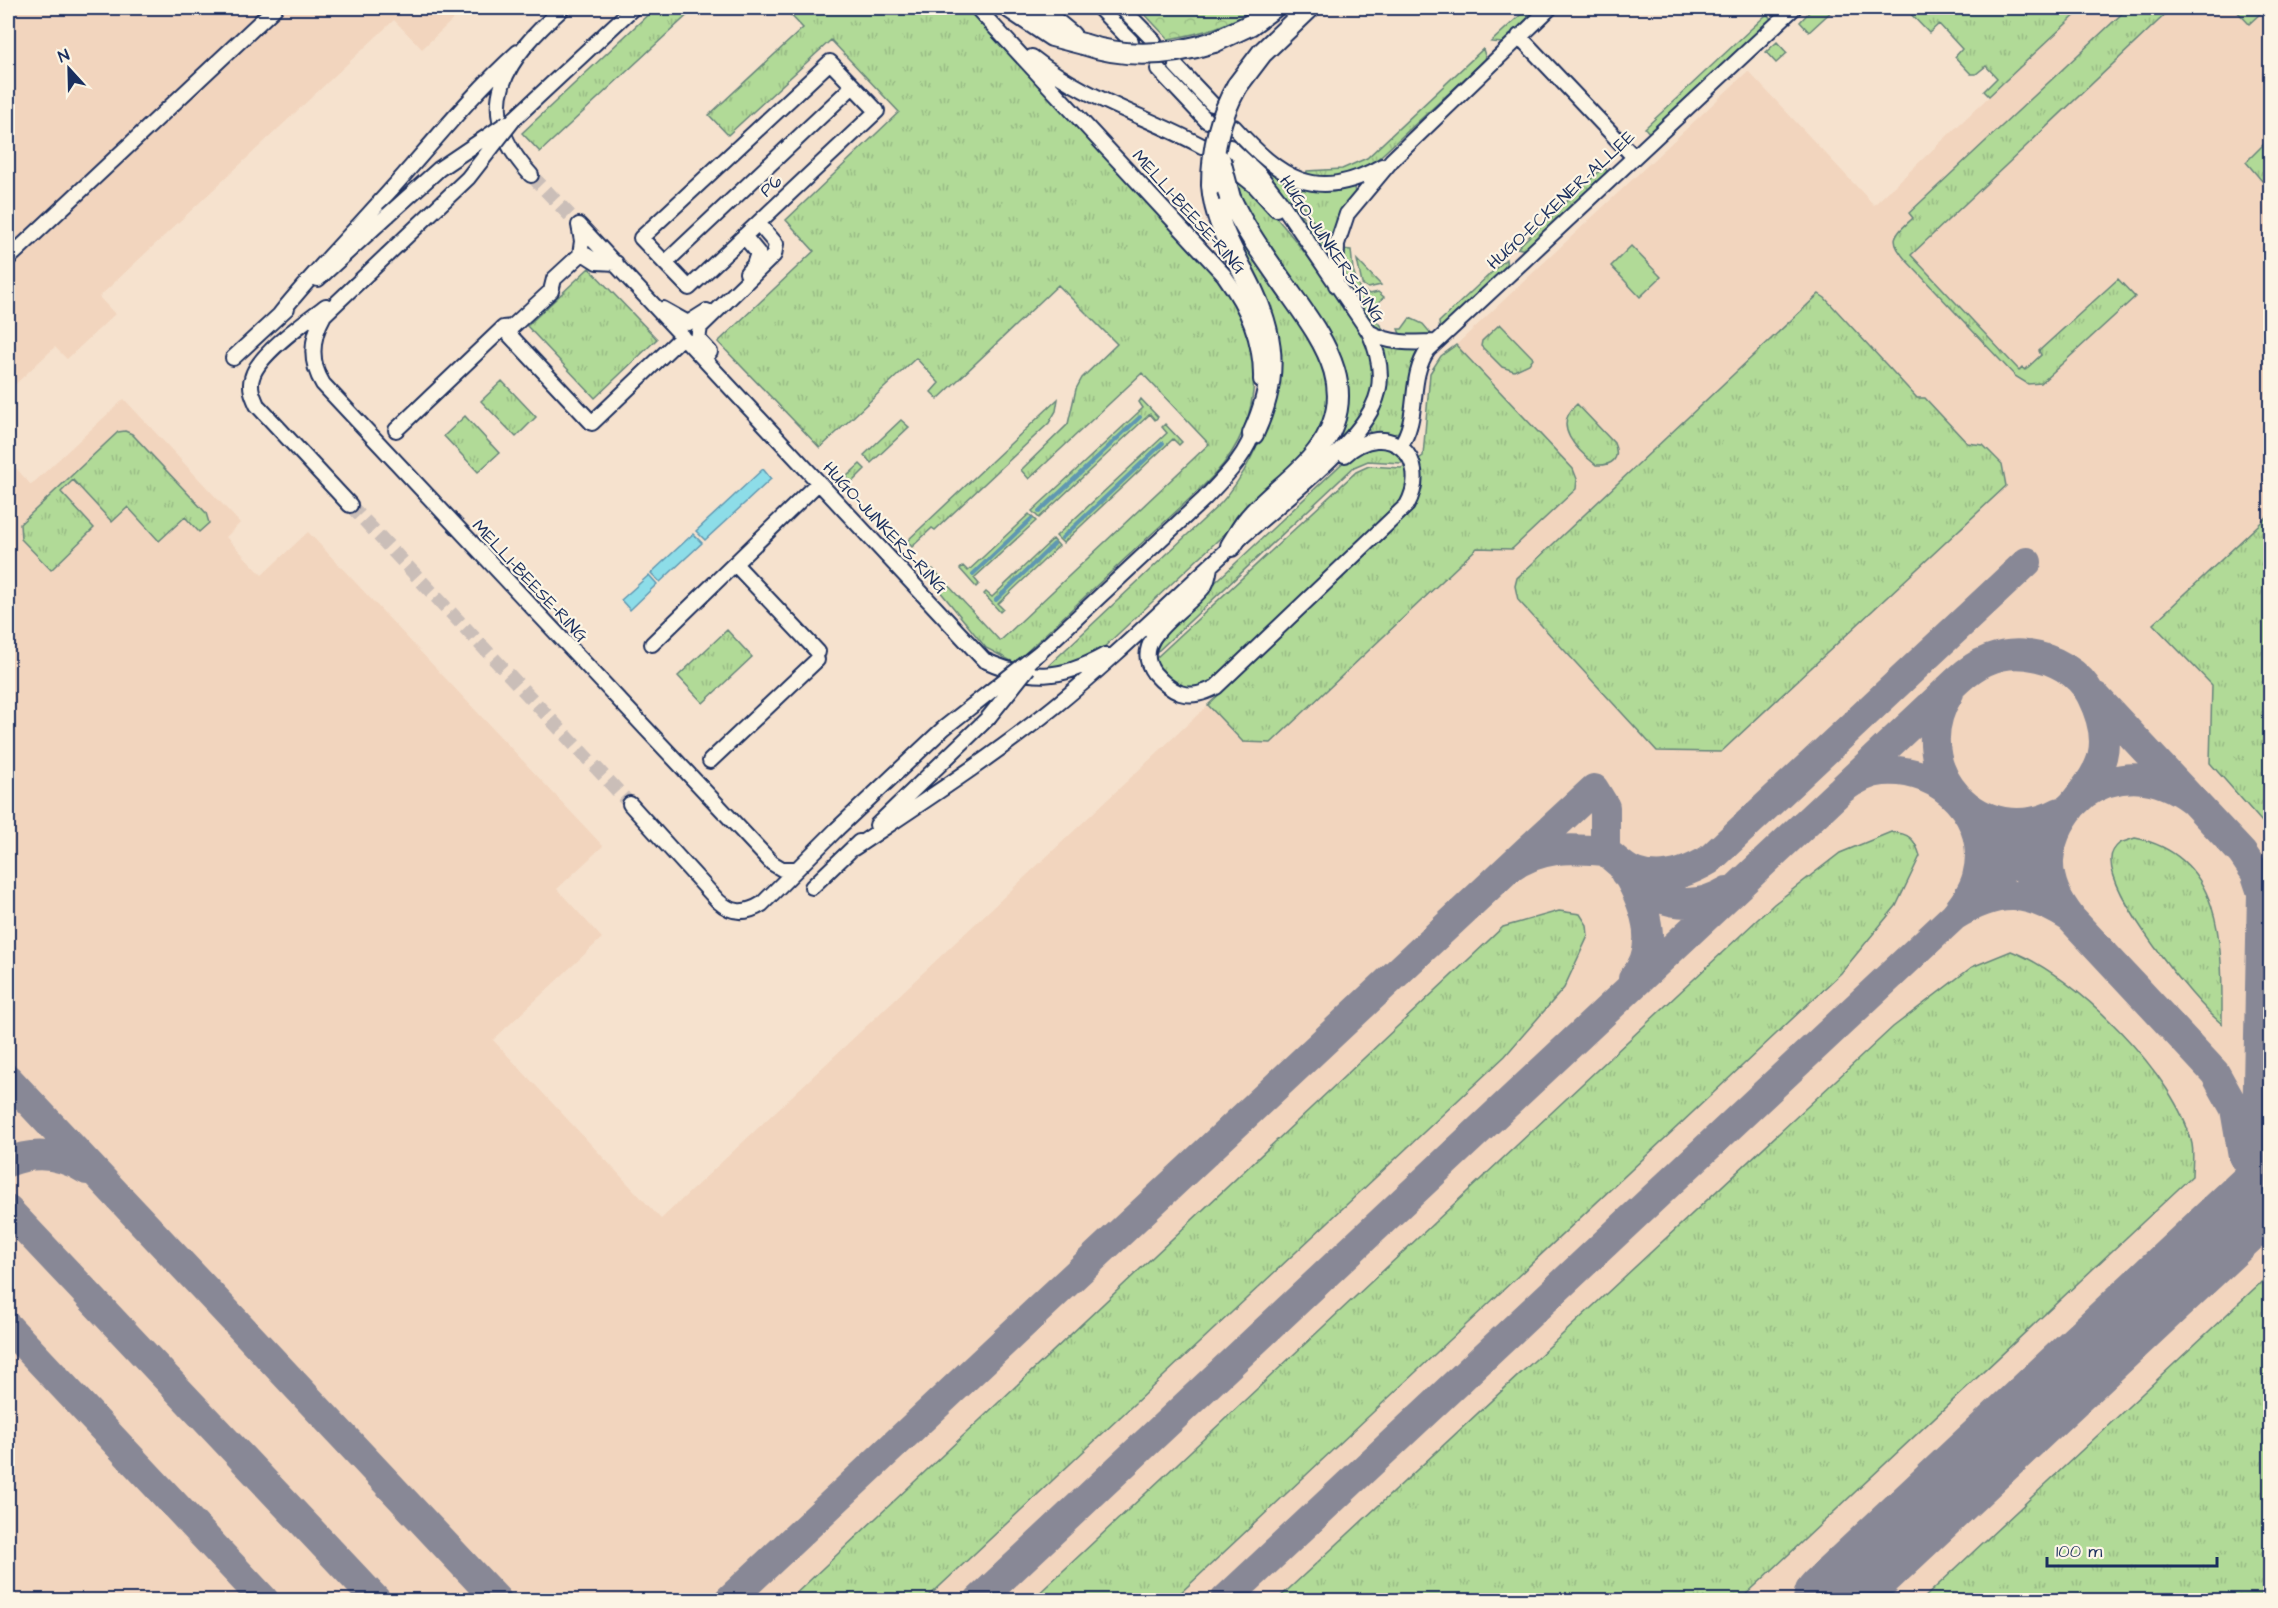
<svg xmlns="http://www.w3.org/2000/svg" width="2278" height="1608" font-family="'Architects Daughter',sans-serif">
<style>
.built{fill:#f2d5be}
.grass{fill:url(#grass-tufts);stroke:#66847a;stroke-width:1.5}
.park{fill:url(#park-crowns);stroke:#66847a;stroke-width:1.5}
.pitch{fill:#b1da97;stroke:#66847a;stroke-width:1.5}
.water{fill:#8ddde8;stroke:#5f97b1;stroke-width:1.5}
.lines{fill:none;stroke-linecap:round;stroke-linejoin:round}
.stream{stroke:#5f97b1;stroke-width:4}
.taxiway{stroke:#888896;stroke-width:30}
.runway{stroke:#888896;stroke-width:76}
.minor-tunnel{stroke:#cabeb8;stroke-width:14;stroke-dasharray:14 7;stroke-linecap:butt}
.minor-casing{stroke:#1b2f5e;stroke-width:18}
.highway-casing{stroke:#1b2f5e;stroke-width:24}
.minor{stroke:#fcf5e5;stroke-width:14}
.highway{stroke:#fcf5e5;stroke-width:20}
.minor-bridge-casing{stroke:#1b2f5e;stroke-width:18;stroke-linecap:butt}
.highway-bridge-casing{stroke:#1b2f5e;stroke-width:24;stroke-linecap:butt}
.minor-bridge{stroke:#fcf5e5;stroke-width:14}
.highway-bridge{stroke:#fcf5e5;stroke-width:20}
.labels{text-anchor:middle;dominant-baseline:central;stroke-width:4.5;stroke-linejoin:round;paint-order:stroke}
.street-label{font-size:18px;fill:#1b2f5e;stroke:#fcf5e5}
</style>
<defs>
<pattern id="grass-tufts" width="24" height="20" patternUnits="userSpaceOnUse" patternTransform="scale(1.5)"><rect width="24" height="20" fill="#b1da97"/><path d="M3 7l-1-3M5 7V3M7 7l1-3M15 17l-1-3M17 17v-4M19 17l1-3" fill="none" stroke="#98bb85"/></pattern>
<pattern id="park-crowns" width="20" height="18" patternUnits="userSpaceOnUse" patternTransform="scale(1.5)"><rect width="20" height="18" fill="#b1da97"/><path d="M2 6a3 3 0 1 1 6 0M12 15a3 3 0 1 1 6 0" fill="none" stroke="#98bb85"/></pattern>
</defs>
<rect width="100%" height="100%" fill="#f6e2ce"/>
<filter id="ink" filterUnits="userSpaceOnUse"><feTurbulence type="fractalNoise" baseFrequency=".0167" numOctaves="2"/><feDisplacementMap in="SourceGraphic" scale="12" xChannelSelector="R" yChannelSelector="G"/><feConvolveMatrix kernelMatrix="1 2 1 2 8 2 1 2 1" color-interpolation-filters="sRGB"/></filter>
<g filter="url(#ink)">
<!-- built -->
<path class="built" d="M 8,8 L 465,8 L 422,49 L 394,20 L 99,297 L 115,314 L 67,359 L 55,347 L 8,391 Z
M 2083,8 L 2270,8 L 2270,1600 L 8,1600 L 8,459 L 31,485 L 124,399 L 240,523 L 226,537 L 262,575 L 308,532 L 603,846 L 557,889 L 602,938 L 493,1040 L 661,1219 L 1208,705 L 1243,742 L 1271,743 L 1477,548 L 1512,549 L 1573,469 L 1456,345 L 1748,71 L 1874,205 Z"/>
<!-- grass -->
<path class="grass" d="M 655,8 L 695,8 L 540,152 L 522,133 Z
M 784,8 L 968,8 L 1221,279 C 1265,339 1267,418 1214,475 C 1191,499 1165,521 1141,544 C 1099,583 1057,623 1015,663 L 986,648 L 935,585 L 930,572 L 933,569 L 1000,641 L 1209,444 L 1142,373 L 1029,479 L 1021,470 L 1068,424 L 1076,389 L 1082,378 L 1117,344 L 1058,285 L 938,399 L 931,392 L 939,383 L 916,358 L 820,448 L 718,342 L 814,251 L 786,220 L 899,112 L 831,40 L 728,135 L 709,115 L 803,28 Z
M 1528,8 L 1540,8 L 1503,43 L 1491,42 Z
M 1813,8 L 1835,8 L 1809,32 L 1800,22 Z
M 1905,8 L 2083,8 L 1989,96 L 1984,91 L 1997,78 L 1986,66 L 1976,74 L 1971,74 L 1955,57 L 1962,49 L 1939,24 L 1929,33 Z
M 2128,8 L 2172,8 L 1911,255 L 2019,370 L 2022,367 L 2025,370 L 2041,355 L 2039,351 L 2118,279 L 2135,297 L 2041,383 L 2028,384 L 2015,376 L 1906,260 C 1887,239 1895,235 1913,218 L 1909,213 Z
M 2234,8 L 2260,8 L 2263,11 L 2249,24 Z
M 1767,14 L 1771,19 L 1769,23 L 1650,134 L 1645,128 Z
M 1777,42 L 1787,53 L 1776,63 L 1766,52 Z
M 1483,49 L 1486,59 L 1370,166 C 1349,178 1330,178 1306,176 L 1307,171 L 1342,169 L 1367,158 Z
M 2270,138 L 2270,173 L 2262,181 L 2246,162 Z
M 1234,139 L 1269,172 L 1294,185 L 1290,199 L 1325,247 L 1331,248 L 1331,264 L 1233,142 Z
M 1604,167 L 1608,172 L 1602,179 L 1526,250 L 1517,248 Z
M 1236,175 C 1275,212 1305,252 1336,295 C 1348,312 1363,330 1370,350 C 1375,364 1375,381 1371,395 C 1365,418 1343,437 1327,453 L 1343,405 L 1270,253 L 1241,201 L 1233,179 Z
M 1354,187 L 1355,194 L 1339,216 L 1332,241 L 1326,239 L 1298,200 L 1302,188 L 1333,192 Z
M 1221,206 L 1309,329 L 1330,382 L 1327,417 L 1297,466 L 1102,649 L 1072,665 L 1046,668 L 1221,503 C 1245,476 1259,444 1271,409 Z
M 1341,249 L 1351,250 L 1353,270 L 1360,290 L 1370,294 L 1378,292 L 1384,297 L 1369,312 L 1384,330 C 1367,329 1344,284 1342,269 C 1341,262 1341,256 1341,249 Z
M 1506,259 L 1507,268 L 1440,331 L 1439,322 Z
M 1357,260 L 1381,285 L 1368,288 L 1362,284 Z
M 589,268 L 657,339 L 595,398 L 527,326 Z
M 1819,294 L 1825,298 L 1917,398 L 1925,398 L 1967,443 L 1983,445 L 2002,464 L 2006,486 L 1721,752 L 1657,751 L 1518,600 L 1515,586 L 1517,578 Z
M 1410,318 L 1423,324 L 1433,336 L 1428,338 L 1401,336 L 1398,329 L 1402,329 Z
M 1500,324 L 1533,358 L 1529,364 L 1514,371 L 1502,367 L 1481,346 L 1482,341 Z
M 1382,345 L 1416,349 L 1417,351 L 1412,363 L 1403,428 L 1395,434 L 1373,435 L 1367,429 C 1387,407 1389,372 1382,345 Z
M 1456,345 L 1573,469 L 1577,479 L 1576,489 L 1512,549 L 1477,548 L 1271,743 L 1243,742 L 1208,705 L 1407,516 C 1420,497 1425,482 1417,460 L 1423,456 L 1430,373 L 1441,356 Z
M 502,381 L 536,417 L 516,437 L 481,401 Z
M 1058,399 L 1056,411 L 1049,423 L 935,530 L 932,528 L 912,547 L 907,541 Z
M 1141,399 L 1158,417 L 1155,420 L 1150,414 L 1039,518 L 1032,511 L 1143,408 L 1139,402 Z
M 1577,404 L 1614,443 C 1621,459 1612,466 1596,465 C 1577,450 1551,426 1577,404 Z
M 465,416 L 499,453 L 478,472 L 444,436 Z
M 901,420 L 909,427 L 871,463 L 864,455 Z
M 1165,424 L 1182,442 L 1179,445 L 1173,439 L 1063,543 L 1056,536 L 1167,433 L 1162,427 Z
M 125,431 L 132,434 L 206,513 L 209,523 L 199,532 L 185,517 L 159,541 L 128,507 L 112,522 L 73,480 L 61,492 L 94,528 L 51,570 L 21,539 L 20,524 L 118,432 Z
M 1375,445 L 1386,446 L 1405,461 L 1401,463 L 1368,461 L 1354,467 L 1159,650 L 1154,652 L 1172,623 L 1351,455 Z
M 860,464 L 865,469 L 852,482 L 846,477 Z
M 1369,466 L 1401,468 L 1407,466 L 1409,485 L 1400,504 L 1208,685 C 1184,692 1164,683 1155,659 L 1356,472 Z
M 1029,514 L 1036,521 L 974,578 L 979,584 L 976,587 L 960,569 L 963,566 L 968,571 Z
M 2270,514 L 2270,831 L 2210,763 L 2212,685 L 2153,624 Z
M 1053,539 L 1059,546 L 998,604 L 1003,609 L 1000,612 L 984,594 L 986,592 L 992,597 Z
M 727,630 L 752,657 L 703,703 L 678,676 Z
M 1891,832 C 1909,833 1915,839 1920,856 L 1896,906 L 1841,973 L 1173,1600 L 1032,1600 L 1774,904 L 1840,853 Z
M 2135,838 C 2226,856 2222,950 2222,1024 C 2192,1000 2109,897 2111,859 C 2111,852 2115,847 2120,843 Z
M 1559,911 L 1580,914 L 1587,925 L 1588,936 L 1564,988 L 1505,1056 L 925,1600 L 789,1600 L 1503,927 Z
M 2011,951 C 2075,975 2177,1076 2192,1144 C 2194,1154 2192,1166 2192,1176 L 1740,1600 L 1277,1600 L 1893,1027 L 1972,967 Z
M 2270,1274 L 2270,1600 L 1922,1600 Z"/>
<!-- park -->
<path class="park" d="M 1139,8 L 1257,8 C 1226,26 1205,33 1168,39 Z"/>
<!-- pitch -->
<path class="pitch" d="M 1631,246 L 1661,277 L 1640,297 L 1611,266 Z"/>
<!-- water -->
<path class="water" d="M 763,469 L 771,479 L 705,540 L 696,531 Z
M 693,534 L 702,543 L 660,582 L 651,573 Z
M 649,575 L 657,584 L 630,610 L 621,600 Z"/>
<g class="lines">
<!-- stream -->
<path class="stream" d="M 1039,512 L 1140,417
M 1062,538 L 1163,443
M 973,574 L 1031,519
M 996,600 L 1054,544"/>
<!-- taxiway -->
<path class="taxiway" d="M 1949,693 C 1902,768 1981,854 2060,812
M 2096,697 L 2242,853 L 2255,872 L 2262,893 L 2257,1132 L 2254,1173 L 2242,1205 L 2215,1240
M 1971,811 L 2215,1073 L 2235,1109 L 2243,1156
M 1605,851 C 1614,858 1625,870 1636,873 C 1661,882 1687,873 1709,860 L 2027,562
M 1625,873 C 1652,903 1691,913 1727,891
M 1630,879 C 1647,910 1659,950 1633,979
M 8,1079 L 497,1600
M 8,1162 C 34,1151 62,1154 87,1170
M 8,1210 L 376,1600
M 8,1327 L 264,1600
M 729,1600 L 1528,850 L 1594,789 L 1605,807 L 1605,851 C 1569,848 1541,846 1510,868
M 979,1600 L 1958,680 C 1977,662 2001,651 2028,655 C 2053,658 2079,672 2091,695 C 2135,783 2054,790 2049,860 C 2048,883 2058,901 2071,918 C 2028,890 1999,888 1954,916 C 1964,904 1973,892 1977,877 C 1993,818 1941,766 1883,771 C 1868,772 1854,780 1842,789
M 1225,1600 L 2084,794 C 2119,771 2158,774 2191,799"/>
<!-- runway -->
<path class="runway" d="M 1831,1600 L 2270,1188"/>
<!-- minor-tunnel -->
<path class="minor-tunnel" d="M 531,175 L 579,225
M 350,505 L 630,804"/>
<defs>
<path id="minor" d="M 977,8 L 1224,275 C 1247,307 1262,340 1261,380
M 1099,8 L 1131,41
M 1122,8 L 1154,41
M 1519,36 L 1634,157
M 1032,57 C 1085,99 1144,115 1202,146
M 830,62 L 877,111 L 689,288 L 641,238 Z
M 1176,66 L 1212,104
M 1158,69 L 1207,121
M 514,119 L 633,8
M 1234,127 C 1280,178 1316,204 1382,166
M 1230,166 L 1255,186 L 1276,209
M 531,175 C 468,107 507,58 563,8
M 579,225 L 984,660 C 1030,681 1061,680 1105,655
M 744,236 L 758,253 L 754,265 L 747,273
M 387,255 L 324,315 C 311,338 309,361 323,384 L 772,863 L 782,869 L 794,869
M 580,255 L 586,255 L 597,262 L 616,263
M 8,259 L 275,8
M 665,263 L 853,86
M 318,279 L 388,215
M 1336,285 L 1337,244 L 1347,214 L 1392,160 L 1550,8
M 326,306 C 307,320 257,355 252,378 C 249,387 253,396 257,405 L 350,505
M 663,309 L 688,323 L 707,311
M 280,314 C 311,275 345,241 378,204 C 425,153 467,98 518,52
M 503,328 L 592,423 L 683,336
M 1369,332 C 1389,344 1412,343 1435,342
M 710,352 L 698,339 L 700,327 L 774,255 L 776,244 L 758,223
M 233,358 L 287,308
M 396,430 L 503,328 L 512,327 L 551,291 L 554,279 L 580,255 L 582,241 L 579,225
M 1400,446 C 1421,417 1407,379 1428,350 L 1794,8
M 735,564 L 818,652
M 1210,567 C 1209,573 1208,580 1205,585 C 1187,611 1128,638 1154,673 C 1161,681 1169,689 1180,693 C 1193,697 1204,693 1216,687 L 1407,505 C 1433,457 1387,417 1345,455
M 652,644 L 818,483
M 1039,653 L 1204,499 C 1223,479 1249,454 1255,425
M 710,761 L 817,660
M 630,804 L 718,901 C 732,914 746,914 762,904 L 837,829
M 877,825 L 988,718
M 854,848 C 921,803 991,758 1054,707 C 1121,653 1181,591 1245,534 C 1280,503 1355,446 1373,406 C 1385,382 1380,356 1369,332 L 1280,201 L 1259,174 L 1230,147
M 812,887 L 859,842"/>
<path id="highway" d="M 1010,8 L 1052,36 L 1083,44
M 1037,8 L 1071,36
M 1214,42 L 1250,25 L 1273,8
M 1237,86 L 1262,53 L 1309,8
M 1212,185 C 1215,225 1236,256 1253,292 C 1277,343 1276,384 1253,434
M 1230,198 C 1244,228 1264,256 1283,283 C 1319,335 1366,389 1317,452 C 1298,477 1269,495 1249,519 C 1242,527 1237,537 1231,546"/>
</defs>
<!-- minor casing -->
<use href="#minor" class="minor-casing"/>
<!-- highway casing -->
<use href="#highway" class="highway-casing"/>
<!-- minor -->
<use href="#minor" class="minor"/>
<!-- highway -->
<use href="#highway" class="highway"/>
<defs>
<path id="minor-bridge" d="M 388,215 L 439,169 L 507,123
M 387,255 L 468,178 L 514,119
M 988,718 L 1028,668
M 837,829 L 944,728 L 1039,653"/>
<path id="highway-bridge" d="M 1083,44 C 1127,59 1170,56 1214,42
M 1220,160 L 1230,198
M 1212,185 C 1212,150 1220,116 1237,86"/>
</defs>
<!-- minor-bridge casing -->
<use href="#minor-bridge" class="minor-bridge-casing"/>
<!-- highway-bridge casing -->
<use href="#highway-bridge" class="highway-bridge-casing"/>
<!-- minor-bridge -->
<use href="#minor-bridge" class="minor-bridge"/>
<!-- highway-bridge -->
<use href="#highway-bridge" class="highway-bridge"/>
</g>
</g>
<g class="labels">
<!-- street labels -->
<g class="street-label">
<text transform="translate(771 186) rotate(-43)">P6</text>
<text transform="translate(1561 200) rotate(-43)">HUGO-ECKENER-ALLEE</text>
<text transform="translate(1189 212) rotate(48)">MELLI-BEESE-RING</text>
<text transform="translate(1332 249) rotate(56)">HUGO-JUNKERS-RING</text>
<text transform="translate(885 528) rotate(47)">HUGO-JUNKERS-RING</text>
<text transform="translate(530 581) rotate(47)">MELLI-BEESE-RING</text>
</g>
</g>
<!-- margin -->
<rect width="2278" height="1608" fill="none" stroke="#fcf5e5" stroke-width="30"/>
<rect x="15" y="15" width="2248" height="1578" fill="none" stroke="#1b2f5e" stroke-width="2" filter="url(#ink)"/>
<!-- north arrow -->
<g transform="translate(69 69) rotate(338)" stroke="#fcf5e5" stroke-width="4.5" paint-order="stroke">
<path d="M0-4.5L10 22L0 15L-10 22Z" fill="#1b2f5e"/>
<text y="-9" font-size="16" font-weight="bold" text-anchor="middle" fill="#1b2f5e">N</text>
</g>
<!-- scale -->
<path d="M2047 1557v9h170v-9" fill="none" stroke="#1b2f5e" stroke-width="3"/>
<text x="2056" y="1557" font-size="18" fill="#1b2f5e" stroke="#fcf5e5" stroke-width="4.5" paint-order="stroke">100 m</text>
</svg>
